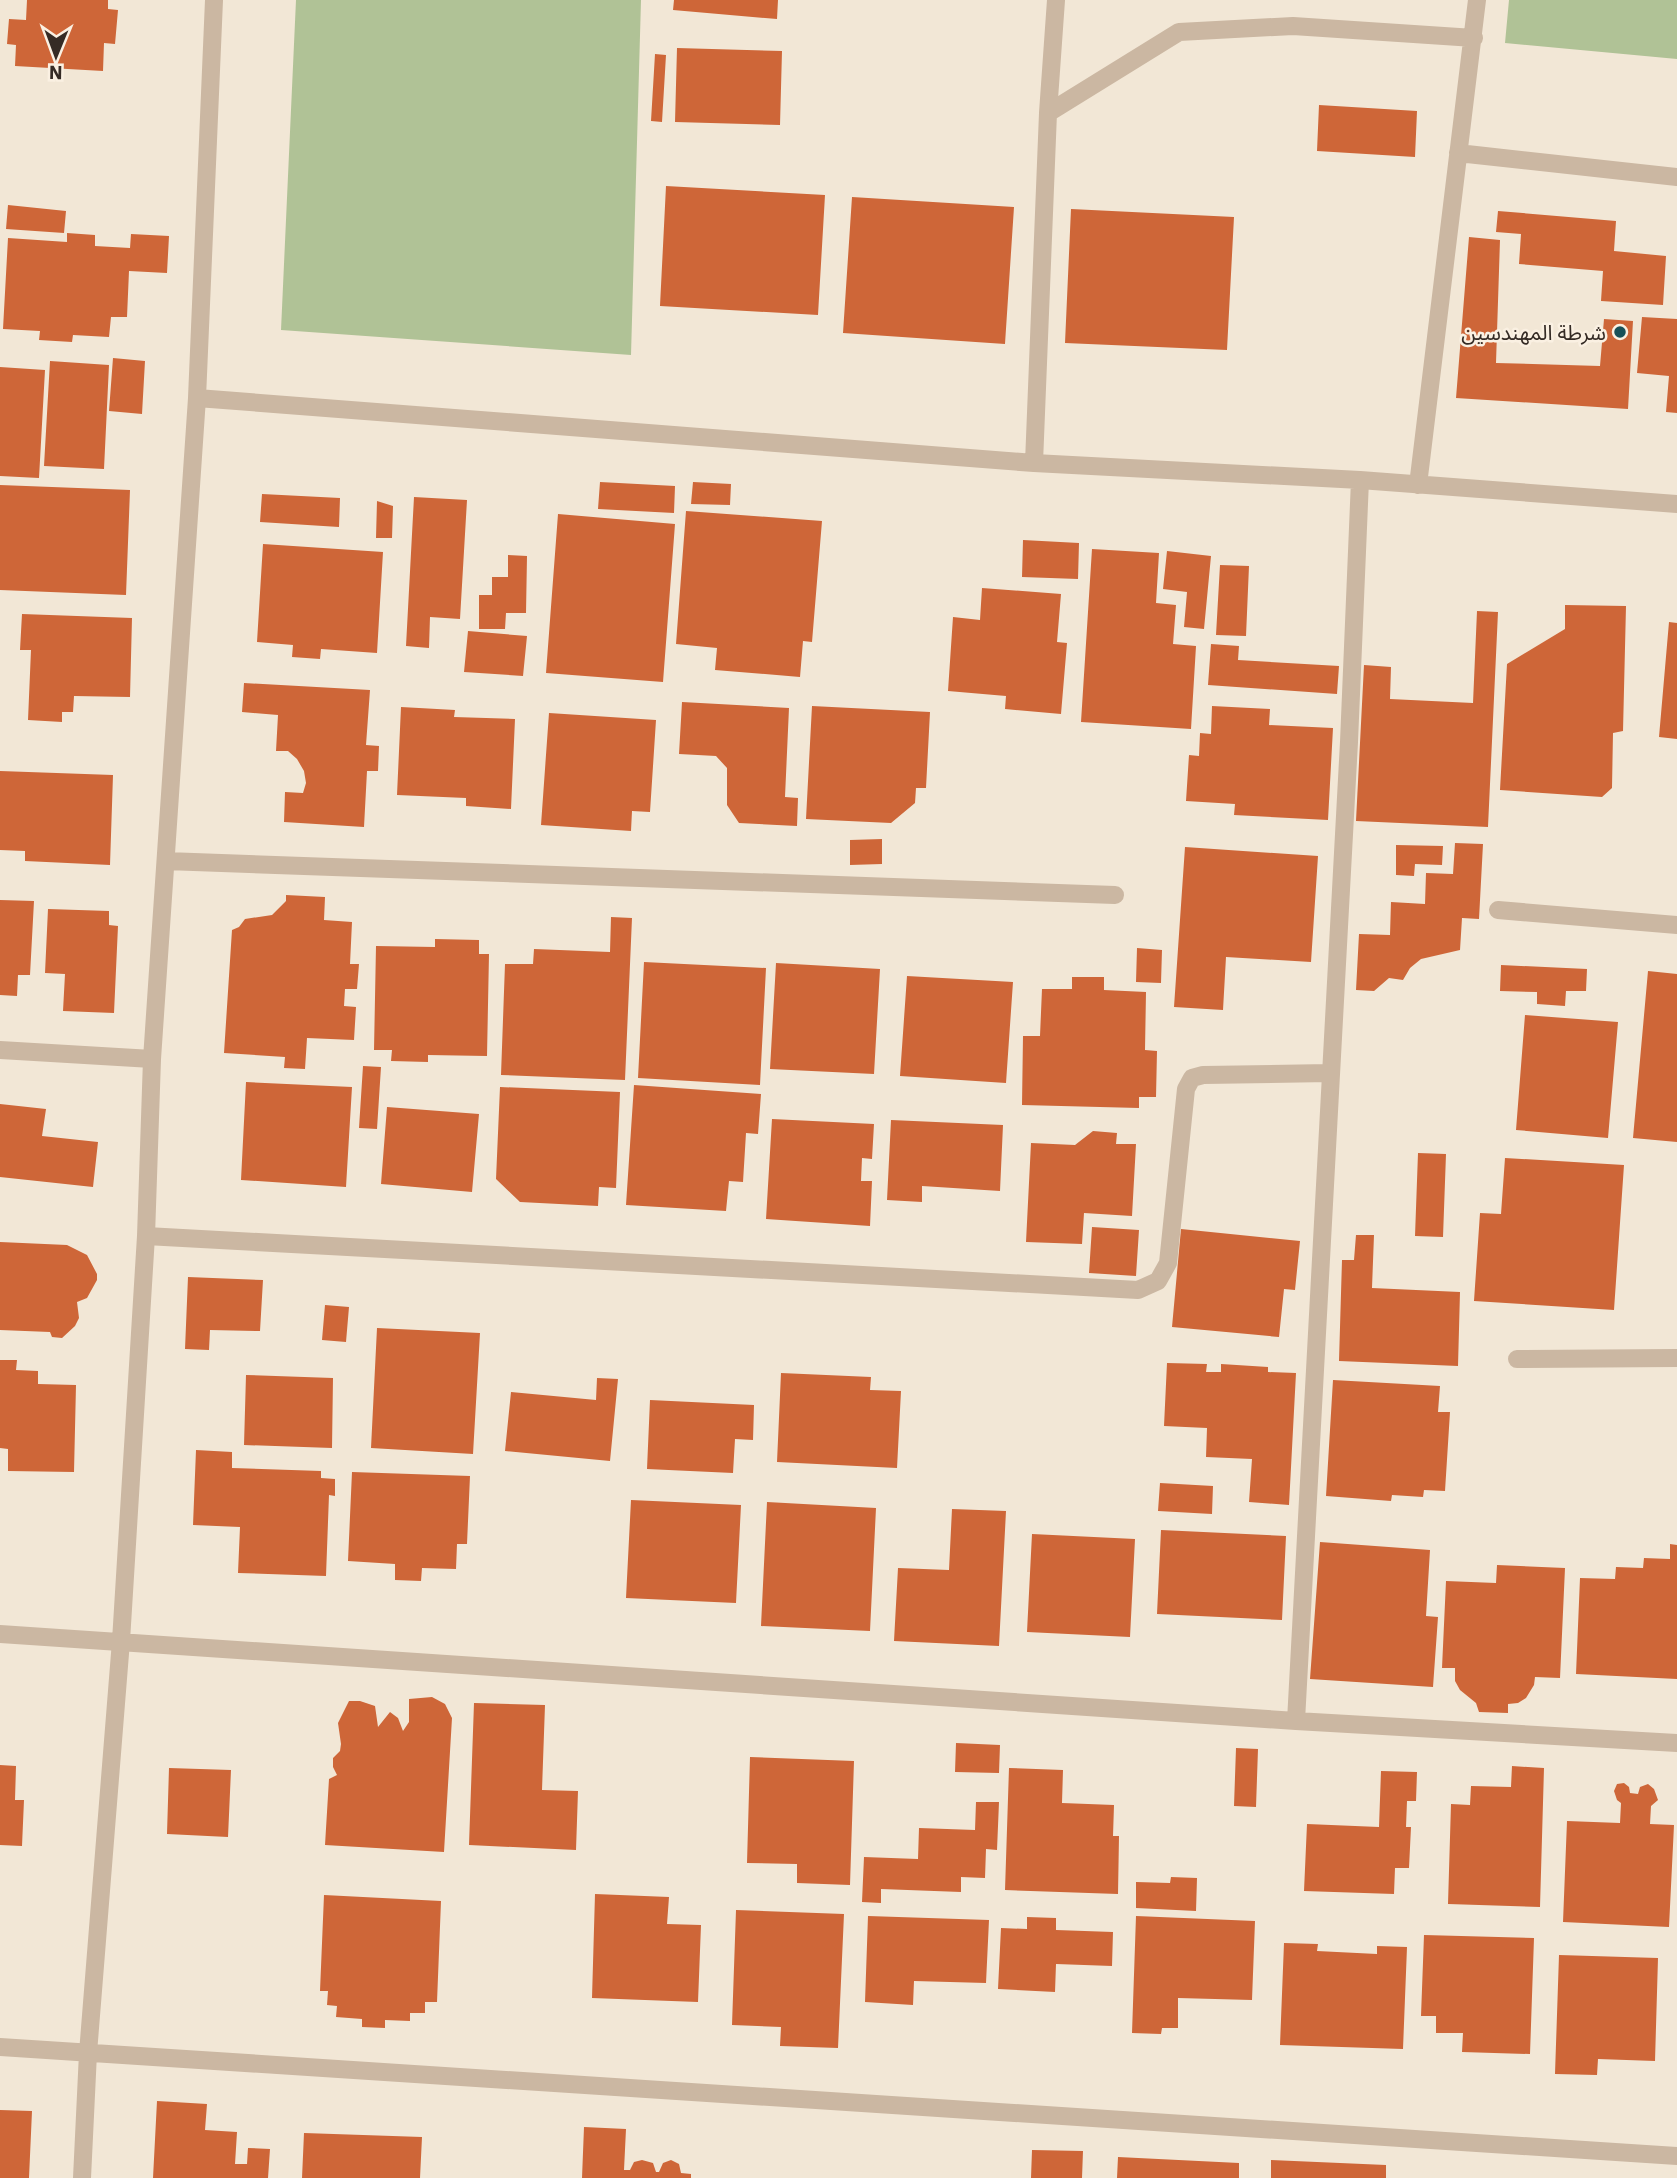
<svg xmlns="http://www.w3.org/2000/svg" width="1677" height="2178" font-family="'IBM Plex Sans','Noto Sans Arabic',sans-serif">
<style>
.green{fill:#b0c296}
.building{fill:#ce6638}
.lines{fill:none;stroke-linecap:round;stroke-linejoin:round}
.minor{stroke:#cbb7a2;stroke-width:18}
.poi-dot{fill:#185058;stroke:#faf0e2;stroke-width:2.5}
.labels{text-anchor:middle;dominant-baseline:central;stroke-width:5;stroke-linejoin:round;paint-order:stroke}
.poi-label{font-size:21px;fill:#352b25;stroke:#faf0e2;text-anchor:end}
</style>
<rect width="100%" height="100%" fill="#f2e7d6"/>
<!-- green -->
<path class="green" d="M 296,0 L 641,0 L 631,355 L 281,330 Z
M 1509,0 L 1677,0 L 1677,59 L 1505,43 Z"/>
<!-- building -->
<path class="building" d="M 27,0 L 108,0 L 108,9 L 118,10 L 115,44 L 104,43 L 103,71 L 15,66 L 16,45 L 7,44 L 9,19 L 26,20 Z
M 674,0 L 778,0 L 777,19 L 673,10 Z
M 677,48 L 782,51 L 780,125 L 675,122 Z
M 655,54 L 666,55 L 662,122 L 651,121 Z
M 1319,105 L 1417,111 L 1415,157 L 1317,151 Z
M 666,186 L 825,195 L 818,315 L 660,306 Z
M 852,197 L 1014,207 L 1005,344 L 843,333 Z
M 8,205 L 66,211 L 64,233 L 6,229 Z
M 1071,209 L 1234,217 L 1227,350 L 1065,343 Z
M 1498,211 L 1616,221 L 1614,251 L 1666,256 L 1663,305 L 1601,301 L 1603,271 L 1519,264 L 1521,234 L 1496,232 Z
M 67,233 L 95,235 L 95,246 L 130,248 L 131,234 L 169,236 L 167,273 L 129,271 L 127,317 L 111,317 L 109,337 L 73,335 L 72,342 L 39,340 L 40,331 L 3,329 L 8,238 L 67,242 Z
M 1469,237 L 1500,240 L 1496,363 L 1600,366 L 1604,319 L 1633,321 L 1628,409 L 1456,398 Z
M 1642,317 L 1677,319 L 1677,413 L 1666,412 L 1669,376 L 1637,373 Z
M 113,358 L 145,361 L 142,414 L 109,411 Z
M 50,361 L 109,365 L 104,469 L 44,466 Z
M 0,367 L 45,370 L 39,478 L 0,476 Z
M 600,482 L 675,486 L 674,513 L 598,509 Z
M 693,482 L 731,484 L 730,505 L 691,504 Z
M 0,485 L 130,490 L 126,595 L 0,590 Z
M 262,494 L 340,498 L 339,527 L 260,522 Z
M 414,497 L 467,500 L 460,619 L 430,617 L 429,648 L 406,646 Z
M 377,501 L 393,506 L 392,538 L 376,538 Z
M 686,511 L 822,521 L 812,642 L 803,641 L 800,677 L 715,670 L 717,648 L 676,644 Z
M 558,514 L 675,524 L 663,682 L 546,673 Z
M 1023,540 L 1079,543 L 1078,579 L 1022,577 Z
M 263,544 L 383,552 L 377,653 L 321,649 L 320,659 L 292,657 L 293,645 L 257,642 Z
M 1092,549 L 1159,553 L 1156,603 L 1176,605 L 1173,644 L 1196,646 L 1191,729 L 1081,722 Z
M 1167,551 L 1211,556 L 1204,629 L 1184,627 L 1187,592 L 1163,589 Z
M 508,555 L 527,556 L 526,613 L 506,613 L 505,629 L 479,629 L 479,595 L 492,595 L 492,577 L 508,577 Z
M 1220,565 L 1249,566 L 1246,636 L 1216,635 Z
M 982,588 L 1061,594 L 1057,642 L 1067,643 L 1061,714 L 1005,709 L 1006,696 L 948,691 L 953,617 L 980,620 Z
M 1565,605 L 1626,606 L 1623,731 L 1613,733 L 1612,788 L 1602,797 L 1500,790 L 1507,664 L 1565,629 Z
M 1477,611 L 1498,612 L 1488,827 L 1356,821 L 1364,665 L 1391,667 L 1390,699 L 1473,703 Z
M 22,614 L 132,618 L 130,697 L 74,696 L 73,712 L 62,712 L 62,722 L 28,720 L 31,650 L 20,650 Z
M 1669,622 L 1677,623 L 1677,739 L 1659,737 Z
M 468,631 L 527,636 L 523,676 L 464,672 Z
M 1211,644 L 1239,646 L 1238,660 L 1339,666 L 1337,694 L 1208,685 Z
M 244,683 L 370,690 L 366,745 L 379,746 L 378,771 L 367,771 L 364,827 L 284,822 L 285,792 L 303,793 L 306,783 L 304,771 L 297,759 L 288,751 L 276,751 L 278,715 L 242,712 Z
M 682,702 L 789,708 L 785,797 L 798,798 L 797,826 L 739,823 L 727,805 L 727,768 L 716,756 L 679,754 Z
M 812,706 L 930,712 L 926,788 L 916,788 L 915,803 L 891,823 L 806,819 Z
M 1212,706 L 1270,709 L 1269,725 L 1333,728 L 1328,820 L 1234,815 L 1235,804 L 1186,801 L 1189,755 L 1199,756 L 1200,733 L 1211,734 Z
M 401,707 L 455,710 L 454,717 L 515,719 L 511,809 L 466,806 L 466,798 L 397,795 Z
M 549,713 L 656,720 L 650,812 L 632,811 L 631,831 L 541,825 Z
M 0,771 L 113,775 L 110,865 L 25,861 L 25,851 L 0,850 Z
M 882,839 L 882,864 L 850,865 L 850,840 Z
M 1455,843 L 1483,844 L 1479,919 L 1462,918 L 1460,950 L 1421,959 L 1410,968 L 1403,980 L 1389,978 L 1374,991 L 1356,990 L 1359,934 L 1390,935 L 1391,902 L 1425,904 L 1426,873 L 1453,874 Z
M 1396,845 L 1443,846 L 1442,865 L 1415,864 L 1414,876 L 1396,875 Z
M 1185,847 L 1318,856 L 1311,962 L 1226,957 L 1223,1010 L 1174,1007 Z
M 286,895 L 325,897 L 324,920 L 352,922 L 350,964 L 359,964 L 357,989 L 345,989 L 344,1006 L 356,1007 L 354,1040 L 307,1038 L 305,1069 L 284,1068 L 285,1057 L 224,1053 L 232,930 L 239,927 L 245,919 L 272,915 L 286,901 Z
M 0,900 L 34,901 L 30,975 L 18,975 L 17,996 L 0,995 Z
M 48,909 L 109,911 L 109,925 L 118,926 L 114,1013 L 63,1011 L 65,974 L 45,973 Z
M 611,917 L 632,918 L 625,1080 L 501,1075 L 505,964 L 533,964 L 534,949 L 610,952 Z
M 435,939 L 479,940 L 479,954 L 489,954 L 487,1056 L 428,1055 L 428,1062 L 391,1061 L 392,1050 L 374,1050 L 376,946 L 435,947 Z
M 1137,948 L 1162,950 L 1161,983 L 1136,982 Z
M 644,962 L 766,968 L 760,1085 L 638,1078 Z
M 776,963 L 880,969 L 874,1074 L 770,1069 Z
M 1501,965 L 1587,969 L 1586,991 L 1566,991 L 1565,1006 L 1537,1004 L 1537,992 L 1500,991 Z
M 1648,971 L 1677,974 L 1677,1142 L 1633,1138 Z
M 907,976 L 1013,982 L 1006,1083 L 900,1076 Z
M 1072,977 L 1104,977 L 1104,990 L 1146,992 L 1145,1050 L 1157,1051 L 1156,1097 L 1139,1097 L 1139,1108 L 1022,1105 L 1023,1036 L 1040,1036 L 1042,989 L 1072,989 Z
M 1525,1015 L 1618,1022 L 1608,1138 L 1516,1130 Z
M 363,1066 L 381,1067 L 377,1129 L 359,1128 Z
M 246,1082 L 352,1087 L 346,1187 L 241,1180 Z
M 634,1085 L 761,1094 L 758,1134 L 746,1133 L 743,1182 L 729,1181 L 726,1211 L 626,1205 Z
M 500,1087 L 620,1092 L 616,1188 L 599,1187 L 598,1206 L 520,1202 L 496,1179 Z
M 0,1104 L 46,1109 L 42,1136 L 98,1142 L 93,1187 L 0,1177 Z
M 387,1107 L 479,1114 L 472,1192 L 381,1184 Z
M 772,1119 L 874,1124 L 872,1159 L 862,1158 L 861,1181 L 872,1181 L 870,1226 L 766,1219 Z
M 891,1120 L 1003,1125 L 1000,1191 L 922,1186 L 922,1202 L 887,1200 Z
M 1093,1131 L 1117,1133 L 1116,1144 L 1136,1144 L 1132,1216 L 1084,1213 L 1082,1244 L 1026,1242 L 1031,1143 L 1075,1145 Z
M 1418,1153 L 1446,1154 L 1443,1237 L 1415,1236 Z
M 1505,1158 L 1624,1165 L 1614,1310 L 1474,1301 L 1480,1213 L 1501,1214 Z
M 1092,1227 L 1139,1230 L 1136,1276 L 1089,1273 Z
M 1181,1229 L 1300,1241 L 1295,1290 L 1284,1289 L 1279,1337 L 1172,1327 Z
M 1356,1235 L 1374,1235 L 1372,1288 L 1460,1292 L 1458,1366 L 1339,1361 L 1342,1260 L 1354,1260 Z
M 0,1242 L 67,1245 L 87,1255 L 97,1274 L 97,1280 L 87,1298 L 77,1302 L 79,1318 L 75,1326 L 62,1338 L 52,1337 L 50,1332 L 0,1330 Z
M 188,1277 L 263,1280 L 260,1331 L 210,1330 L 209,1350 L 185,1349 Z
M 325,1305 L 349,1307 L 346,1342 L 322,1340 Z
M 377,1328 L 480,1333 L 473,1454 L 371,1448 Z
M 0,1360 L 17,1360 L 16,1370 L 38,1371 L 38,1384 L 76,1385 L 74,1472 L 8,1471 L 8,1449 L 0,1448 Z
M 1167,1363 L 1207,1364 L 1206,1372 L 1221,1372 L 1221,1364 L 1268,1367 L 1268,1372 L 1296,1373 L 1289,1505 L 1249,1502 L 1252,1459 L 1206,1457 L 1207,1428 L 1164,1426 Z
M 781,1373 L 871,1377 L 870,1390 L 901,1391 L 897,1468 L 777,1462 Z
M 246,1375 L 333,1378 L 332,1448 L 244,1445 Z
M 597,1378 L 618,1379 L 610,1461 L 505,1451 L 511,1392 L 596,1400 Z
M 1333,1380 L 1440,1386 L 1438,1412 L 1450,1412 L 1445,1491 L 1424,1490 L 1423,1497 L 1392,1495 L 1391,1501 L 1326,1496 Z
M 650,1400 L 754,1405 L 753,1440 L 735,1439 L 733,1473 L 647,1469 Z
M 196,1450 L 232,1452 L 232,1468 L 321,1471 L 321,1478 L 335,1479 L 335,1496 L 329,1495 L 326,1576 L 238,1573 L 240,1527 L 193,1525 Z
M 352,1472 L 470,1476 L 467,1544 L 457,1544 L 456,1569 L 422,1568 L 421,1581 L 395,1580 L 395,1564 L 348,1561 Z
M 1160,1483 L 1213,1486 L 1212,1514 L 1158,1511 Z
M 631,1500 L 741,1505 L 736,1603 L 626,1598 Z
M 767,1502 L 876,1508 L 870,1631 L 761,1626 Z
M 952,1509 L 1006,1511 L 999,1646 L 894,1641 L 898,1568 L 949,1570 Z
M 1161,1530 L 1286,1536 L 1282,1620 L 1157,1614 Z
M 1032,1534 L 1135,1539 L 1130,1637 L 1027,1632 Z
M 1320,1542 L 1430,1550 L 1426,1616 L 1438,1617 L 1433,1687 L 1310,1679 Z
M 1670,1544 L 1677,1545 L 1677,1679 L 1576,1674 L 1580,1578 L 1615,1579 L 1616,1567 L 1643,1568 L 1644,1558 L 1670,1559 Z
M 1497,1565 L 1565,1568 L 1560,1678 L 1535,1677 L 1534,1685 L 1526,1698 L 1518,1703 L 1508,1704 L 1508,1713 L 1479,1712 L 1476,1703 L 1460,1690 L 1455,1681 L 1455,1668 L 1442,1668 L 1446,1581 L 1496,1583 Z
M 432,1697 L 445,1704 L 452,1718 L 444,1852 L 325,1845 L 329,1779 L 337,1775 L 333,1767 L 333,1758 L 340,1751 L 341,1744 L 338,1723 L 349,1701 L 360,1701 L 375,1706 L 378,1727 L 390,1712 L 398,1718 L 403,1731 L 409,1722 L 409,1699 Z
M 474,1703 L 545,1705 L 542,1790 L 578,1791 L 576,1850 L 469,1845 Z
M 956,1743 L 1000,1745 L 999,1773 L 955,1772 Z
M 1236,1748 L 1258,1749 L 1256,1807 L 1234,1806 Z
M 750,1757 L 854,1761 L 850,1885 L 797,1883 L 797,1864 L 747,1863 Z
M 0,1765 L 16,1766 L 15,1800 L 24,1800 L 22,1846 L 0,1845 Z
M 1512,1766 L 1544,1768 L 1540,1907 L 1448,1904 L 1451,1804 L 1470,1805 L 1471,1786 L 1511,1787 Z
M 169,1768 L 231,1770 L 228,1837 L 167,1834 Z
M 1009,1768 L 1063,1770 L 1062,1803 L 1114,1805 L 1113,1836 L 1119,1836 L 1118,1894 L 1005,1890 Z
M 1381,1771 L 1417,1772 L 1416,1801 L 1407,1801 L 1406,1827 L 1411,1827 L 1409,1868 L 1395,1868 L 1394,1894 L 1304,1891 L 1307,1824 L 1379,1827 Z
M 1624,1783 L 1629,1787 L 1630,1793 L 1638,1794 L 1640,1787 L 1648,1784 L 1654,1789 L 1658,1800 L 1651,1806 L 1650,1824 L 1674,1825 L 1669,1927 L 1563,1922 L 1567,1821 L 1620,1823 L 1621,1803 L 1617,1800 L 1614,1791 L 1617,1784 Z
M 976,1802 L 999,1802 L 997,1850 L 986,1849 L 985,1878 L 961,1877 L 961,1892 L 881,1889 L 881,1903 L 862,1902 L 864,1857 L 918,1859 L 919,1828 L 975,1830 Z
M 1171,1877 L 1197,1878 L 1196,1911 L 1136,1908 L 1136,1882 L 1170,1883 Z
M 595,1894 L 669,1897 L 667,1924 L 701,1925 L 698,2002 L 592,1998 Z
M 324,1895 L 441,1901 L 437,2002 L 425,2002 L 425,2013 L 410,2013 L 410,2021 L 385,2020 L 385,2028 L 362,2027 L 362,2019 L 336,2017 L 337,2006 L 327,2005 L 328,1991 L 320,1991 Z
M 736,1910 L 844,1914 L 838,2048 L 780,2046 L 781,2027 L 732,2025 Z
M 868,1916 L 989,1920 L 986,1983 L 914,1981 L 913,2005 L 865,2002 Z
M 1136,1916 L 1255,1921 L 1252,2000 L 1178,1998 L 1178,2028 L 1162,2028 L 1161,2034 L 1132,2033 Z
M 1027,1917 L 1056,1918 L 1056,1930 L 1113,1932 L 1112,1966 L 1056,1964 L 1055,1992 L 998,1989 L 1001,1928 L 1027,1929 Z
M 1424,1935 L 1534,1938 L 1530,2054 L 1462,2052 L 1463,2033 L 1436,2033 L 1436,2016 L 1421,2016 Z
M 1284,1943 L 1318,1944 L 1317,1951 L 1377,1954 L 1377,1946 L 1407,1947 L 1403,2049 L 1280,2045 Z
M 1559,1955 L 1658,1958 L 1655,2061 L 1598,2059 L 1597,2075 L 1555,2074 Z
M 157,2101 L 207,2104 L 205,2130 L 237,2132 L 235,2164 L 247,2164 L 248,2148 L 270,2149 L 268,2178 L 153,2178 Z
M 0,2110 L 32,2111 L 29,2178 L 0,2178 Z
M 584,2127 L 626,2129 L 624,2170 L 630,2170 L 634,2162 L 642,2160 L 653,2163 L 656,2172 L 659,2172 L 663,2163 L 671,2160 L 679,2164 L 681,2173 L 691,2174 L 691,2178 L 582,2178 Z
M 304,2133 L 422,2137 L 420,2178 L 302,2178 Z
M 1032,2150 L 1083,2151 L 1082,2178 L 1031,2178 Z
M 1118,2157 L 1239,2163 L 1239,2178 L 1117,2178 Z
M 1271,2160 L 1386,2165 L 1386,2178 L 1271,2178 Z"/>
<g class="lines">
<!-- minor -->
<path class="minor" d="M 1048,113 L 1056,0
M 1458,153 L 1677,177
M 197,398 L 1034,463 L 1360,480 L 1677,504
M 1034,463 L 1048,113 L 1179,32 L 1293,26 L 1474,38
M 1418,485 L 1477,0
M 166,861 L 1115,895
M 1498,910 L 1677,925
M 0,1050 L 152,1059
M 146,1236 L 1138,1290 L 1158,1281 L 1168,1263 L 1186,1089 L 1192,1078 L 1203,1075 L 1329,1073
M 1517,1359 L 1677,1358
M 0,1634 L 1296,1721 L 1677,1743
M 1296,1721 L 1349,742 L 1360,480
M 0,2047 L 1677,2156
M 82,2178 L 88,2053 L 121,1641 L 146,1236 L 152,1059 L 197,398 L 214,0"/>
</g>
<!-- markers -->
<circle class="poi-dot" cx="1620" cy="332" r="7"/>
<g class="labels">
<!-- poi labels -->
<g class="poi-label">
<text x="1606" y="332">شرطة المهندسين</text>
</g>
</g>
<!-- north arrow -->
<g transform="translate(56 56) rotate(181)" stroke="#faf0e2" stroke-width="5" paint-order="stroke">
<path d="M0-5L12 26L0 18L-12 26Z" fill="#352b25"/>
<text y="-10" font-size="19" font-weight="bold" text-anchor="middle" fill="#352b25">N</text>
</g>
</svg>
